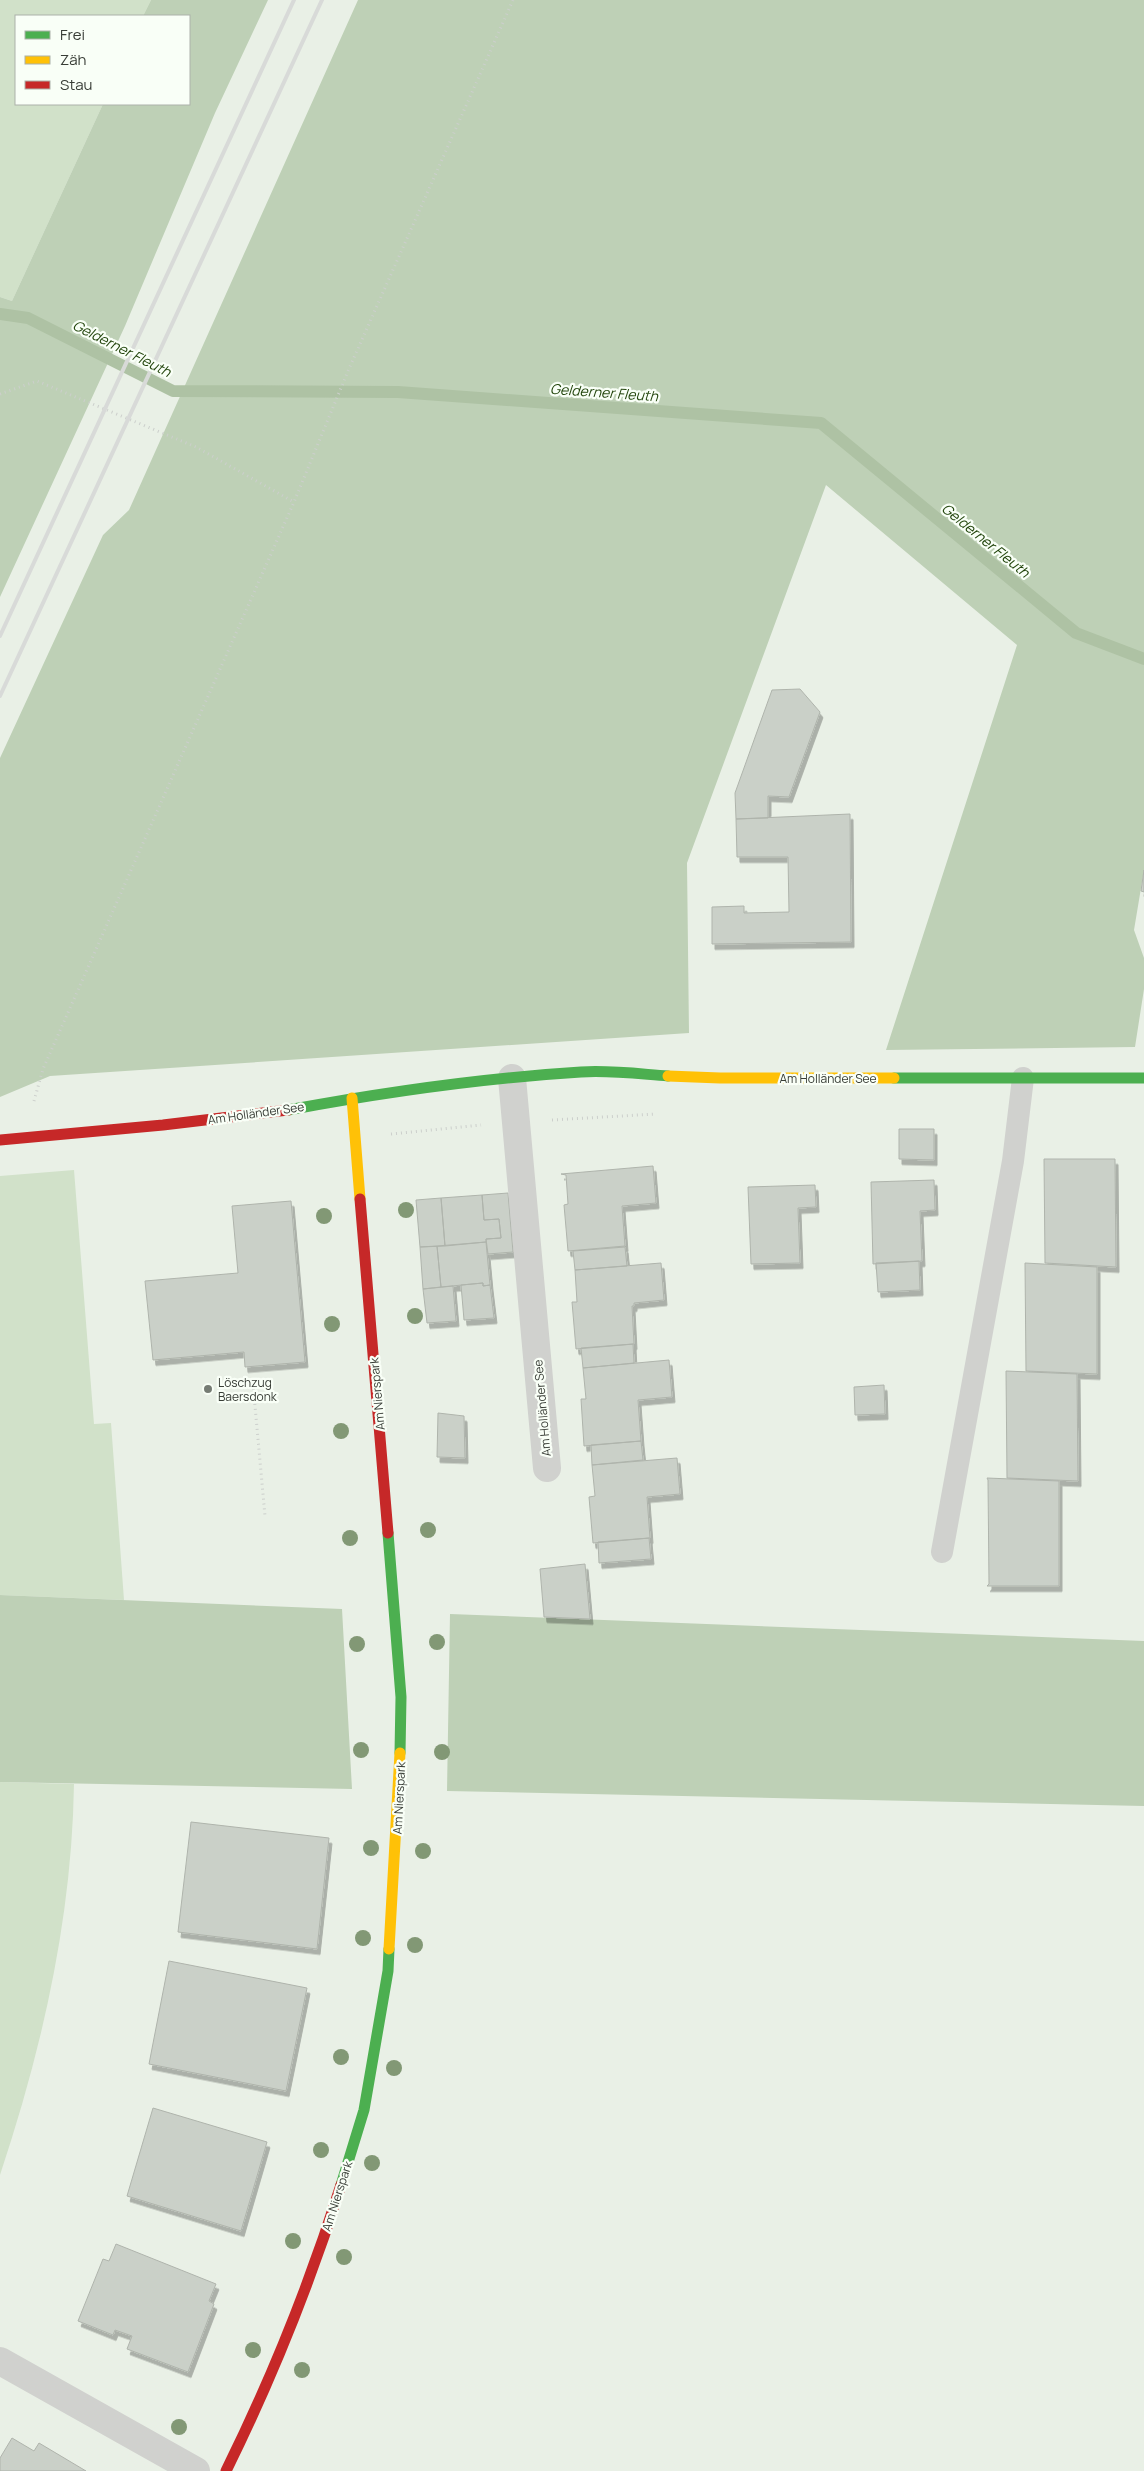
<svg xmlns="http://www.w3.org/2000/svg" width="1144" height="2471" font-family="Manrope,sans-serif">
<style>
.green{fill:#d1e1c9}
.forest{fill:#bed0b6}
.lines{fill:none;stroke-linecap:round;stroke-linejoin:round}
.stream{stroke:#aec2a4;stroke-width:12}
.building{fill:#cad0c8;stroke:#afb4ac;filter:url(#shadow)}
.path{stroke:#cccfcc;stroke-width:3;stroke-dasharray:1 4;stroke-linecap:butt}
.lane{stroke:#d0d1ce;stroke-width:22}
.street{stroke:#d0d1ce;stroke-width:28}
.fast{stroke:#4caf50;stroke-width:11}
.slow{stroke:#ffc107;stroke-width:11}
.jam{stroke:#c62828;stroke-width:11}
.rail{stroke:#d8dad8;stroke-width:4}
.tree{fill:#829875}
.poi-dot{fill:#767c74;stroke:#f9fff7;stroke-width:2}
.labels{text-anchor:middle;dominant-baseline:central;stroke-width:4.5;stroke-linejoin:round;paint-order:stroke}
.street-label{font-size:12px;fill:#383d36;stroke:#f9fff7}
.poi-label{font-size:12px;fill:#383d36;stroke:#f9fff7;text-anchor:start}
.water-label{font-size:14px;font-style:italic;fill:#22450c;stroke:#f9fff7}
</style>
<defs>
<filter id="shadow"><feDropShadow dx="3" dy="5.5" stdDeviation="0" flood-color="#0004"/></filter>
</defs>
<rect width="100%" height="100%" fill="#e9f0e6"/>
<!-- green -->
<path class="green" d="M 0,0 L 151,0 L 143,16 L 16,16 L 16,104 L 103,104 L 12,301 L 0,297 Z
M 74,1170 L 94,1424 L 111,1423 L 124,1600 L 0,1595 L 0,1176 Z
M 0,1782 L 74,1784 C 72,1918 42,2049 0,2175 Z"/>
<!-- forest -->
<path class="forest" d="M 151,0 L 268,0 L 215,113 L 125,326 L 0,597 L 0,297 L 12,301 L 103,104 L 189,104 L 189,16 L 143,16 Z
M 358,0 L 1144,0 L 1144,870 L 1134,930 L 1144,958 L 1144,989 L 1135,1047 L 886,1050 L 1017,645 L 826,485 L 687,863 L 689,1033 L 50,1076 L 0,1097 L 0,758 L 103,535 L 129,510 Z
M 0,1595 L 342,1609 L 352,1789 L 0,1782 Z
M 450,1614 L 1144,1641 L 1144,1806 L 447,1791 Z"/>
<g class="lines">
<!-- stream -->
<path class="stream" d="M 0,314 L 28,318 L 173,391 L 398,392 L 821,423 L 1076,633 L 1144,659"/>
</g>
<!-- building -->
<path class="building" d="M 800,689 L 820,712 L 789,797 L 768,796 L 768,818 L 736,819 L 735,793 L 772,690 Z
M 850,814 L 851,942 L 712,944 L 712,907 L 744,906 L 744,913 L 789,912 L 788,857 L 737,857 L 736,819 Z
M 1144,870 L 1144,892 L 1141,891 Z
M 899,1129 L 934,1129 L 934,1160 L 899,1159 Z
M 1044,1159 L 1115,1159 L 1116,1267 L 1045,1263 Z
M 653,1166 L 656,1203 L 622,1206 L 625,1246 L 568,1251 L 564,1205 L 568,1204 L 566,1175 L 561,1174 Z
M 934,1180 L 935,1210 L 920,1211 L 922,1261 L 873,1264 L 871,1182 Z
M 815,1185 L 816,1207 L 798,1208 L 800,1263 L 751,1264 L 748,1187 Z
M 508,1193 L 513,1252 L 488,1254 L 486,1239 L 501,1238 L 499,1219 L 484,1220 L 482,1195 Z
M 482,1195 L 484,1220 L 499,1219 L 501,1238 L 486,1239 L 486,1242 L 445,1246 L 441,1198 Z
M 441,1198 L 445,1246 L 420,1247 L 416,1200 Z
M 291,1201 L 305,1362 L 245,1367 L 244,1352 L 153,1360 L 145,1281 L 238,1273 L 232,1206 Z
M 486,1242 L 490,1285 L 483,1286 L 483,1283 L 441,1287 L 437,1246 Z
M 437,1246 L 441,1287 L 423,1289 L 420,1247 Z
M 625,1247 L 627,1266 L 575,1270 L 573,1251 Z
M 919,1261 L 920,1290 L 878,1292 L 876,1263 Z
M 661,1263 L 664,1300 L 634,1303 L 634,1306 L 632,1306 L 634,1344 L 576,1349 L 572,1302 L 577,1302 L 575,1270 Z
M 1025,1263 L 1097,1267 L 1097,1374 L 1026,1371 Z
M 483,1283 L 483,1286 L 490,1285 L 494,1318 L 464,1320 L 461,1285 Z
M 453,1286 L 456,1321 L 427,1323 L 423,1289 Z
M 633,1344 L 634,1363 L 583,1368 L 581,1348 Z
M 669,1360 L 672,1397 L 638,1400 L 641,1441 L 584,1446 L 581,1399 L 586,1399 L 583,1368 Z
M 1006,1371 L 1077,1374 L 1078,1481 L 1007,1478 Z
M 884,1385 L 885,1414 L 855,1415 L 854,1387 Z
M 438,1413 L 464,1416 L 465,1458 L 437,1457 Z
M 641,1441 L 643,1460 L 592,1465 L 591,1445 Z
M 677,1458 L 680,1494 L 647,1497 L 650,1538 L 593,1543 L 589,1497 L 595,1496 L 592,1465 Z
M 987,1478 L 1059,1481 L 1059,1586 L 987,1586 L 989,1584 L 988,1480 Z
M 649,1538 L 651,1559 L 599,1563 L 598,1542 Z
M 585,1564 L 590,1619 L 544,1617 L 540,1569 Z
M 191,1822 L 329,1838 L 317,1949 L 178,1932 Z
M 169,1961 L 307,1988 L 286,2091 L 149,2064 Z
M 153,2108 L 267,2142 L 241,2231 L 127,2196 Z
M 116,2244 L 216,2284 L 209,2301 L 214,2304 L 188,2372 L 127,2349 L 132,2336 L 115,2330 L 113,2335 L 78,2321 L 103,2259 L 109,2261 Z
M 12,2438 L 34,2451 L 39,2443 L 86,2471 L 0,2471 L 0,2458 Z"/>
<g class="lines">
<!-- path -->
<path class="path" d="M 0,394 L 37,381 L 196,447 L 294,502
M 34,1101 L 43,1069 L 294,502 L 348,371 L 513,0
M 552,1120 L 656,1114
M 391,1134 L 481,1125
M 253,1384 L 265,1516"/>
<!-- lane -->
<path class="lane" d="M 942,1552 L 1013,1161 L 1023,1078"/>
<!-- street -->
<path class="street" d="M 512,1078 L 547,1468
M 0,2361 L 196,2471"/>
<!-- fast -->
<path class="fast" d="M 894,1078 L 1144,1078
M 288,1110 C 385,1092 483,1078 581,1072 C 610,1070 640,1074 668,1076
M 388,1533 L 401,1697 L 400,1753
M 341,2185 L 364,2110 L 388,1971 L 389,1949"/>
<!-- slow -->
<path class="slow" d="M 668,1076 L 720,1078 L 894,1078
M 352,1098 L 360,1199
M 389,1949 L 400,1753"/>
<!-- jam -->
<path class="jam" d="M 0,1140 L 163,1125 L 288,1110
M 360,1199 L 388,1533
M 226,2471 C 272,2378 310,2283 341,2185"/>
<!-- rail -->
<path class="rail" d="M 0,636 L 294,0
M 0,696 L 322,0"/>
</g>
<!-- trees -->
<g class="tree">
<circle cx="406" cy="1210" r="8"/>
<circle cx="324" cy="1216" r="8"/>
<circle cx="415" cy="1316" r="8"/>
<circle cx="332" cy="1324" r="8"/>
<circle cx="341" cy="1431" r="8"/>
<circle cx="428" cy="1530" r="8"/>
<circle cx="350" cy="1538" r="8"/>
<circle cx="437" cy="1642" r="8"/>
<circle cx="357" cy="1644" r="8"/>
<circle cx="361" cy="1750" r="8"/>
<circle cx="442" cy="1752" r="8"/>
<circle cx="371" cy="1848" r="8"/>
<circle cx="423" cy="1851" r="8"/>
<circle cx="363" cy="1938" r="8"/>
<circle cx="415" cy="1945" r="8"/>
<circle cx="341" cy="2057" r="8"/>
<circle cx="394" cy="2068" r="8"/>
<circle cx="321" cy="2150" r="8"/>
<circle cx="372" cy="2163" r="8"/>
<circle cx="293" cy="2241" r="8"/>
<circle cx="344" cy="2257" r="8"/>
<circle cx="253" cy="2350" r="8"/>
<circle cx="302" cy="2370" r="8"/>
<circle cx="179" cy="2427" r="8"/>
</g>
<!-- markers -->
<circle class="poi-dot" cx="208" cy="1389" r="5"/>
<g class="labels">
<!-- street labels -->
<g class="street-label">
<text x="828" y="1078">Am Holländer See</text>
<text transform="translate(256 1113) rotate(-8)">Am Holländer See</text>
<text transform="translate(377 1394) rotate(-95)">Am Nierspark</text>
<text transform="translate(542 1408) rotate(-95)">Am Holländer See</text>
<text transform="translate(399 1798) rotate(-87)">Am Nierspark</text>
<text transform="translate(337 2196) rotate(-72)">Am Nierspark</text>
</g>
<!-- poi labels -->
<g class="poi-label">
<text x="218" y="1382">Löschzug<tspan x="218" dy="14">Baersdonk</tspan></text>
</g>
<!-- water labels -->
<g class="water-label">
<text transform="translate(122 348) rotate(27)">Gelderner Fleuth</text>
<text transform="translate(604 392) rotate(4)">Gelderner Fleuth</text>
<text transform="translate(986 540) rotate(39)">Gelderner Fleuth</text>
</g>
</g>
<!-- legend -->
<rect x="15" y="15" width="175" height="90" fill="#f9fff7" stroke="#acb1aa"/>
<rect x="25" y="31" width="25" height="8" fill="#4caf50" stroke="#acb1aa"/>
<text x="60" y="40" font-size="15" fill="#383d36">Frei</text>
<rect x="25" y="56" width="25" height="8" fill="#ffc107" stroke="#acb1aa"/>
<text x="60" y="65" font-size="15" fill="#383d36">Zäh</text>
<rect x="25" y="81" width="25" height="8" fill="#c62828" stroke="#acb1aa"/>
<text x="60" y="90" font-size="15" fill="#383d36">Stau</text>
</svg>
